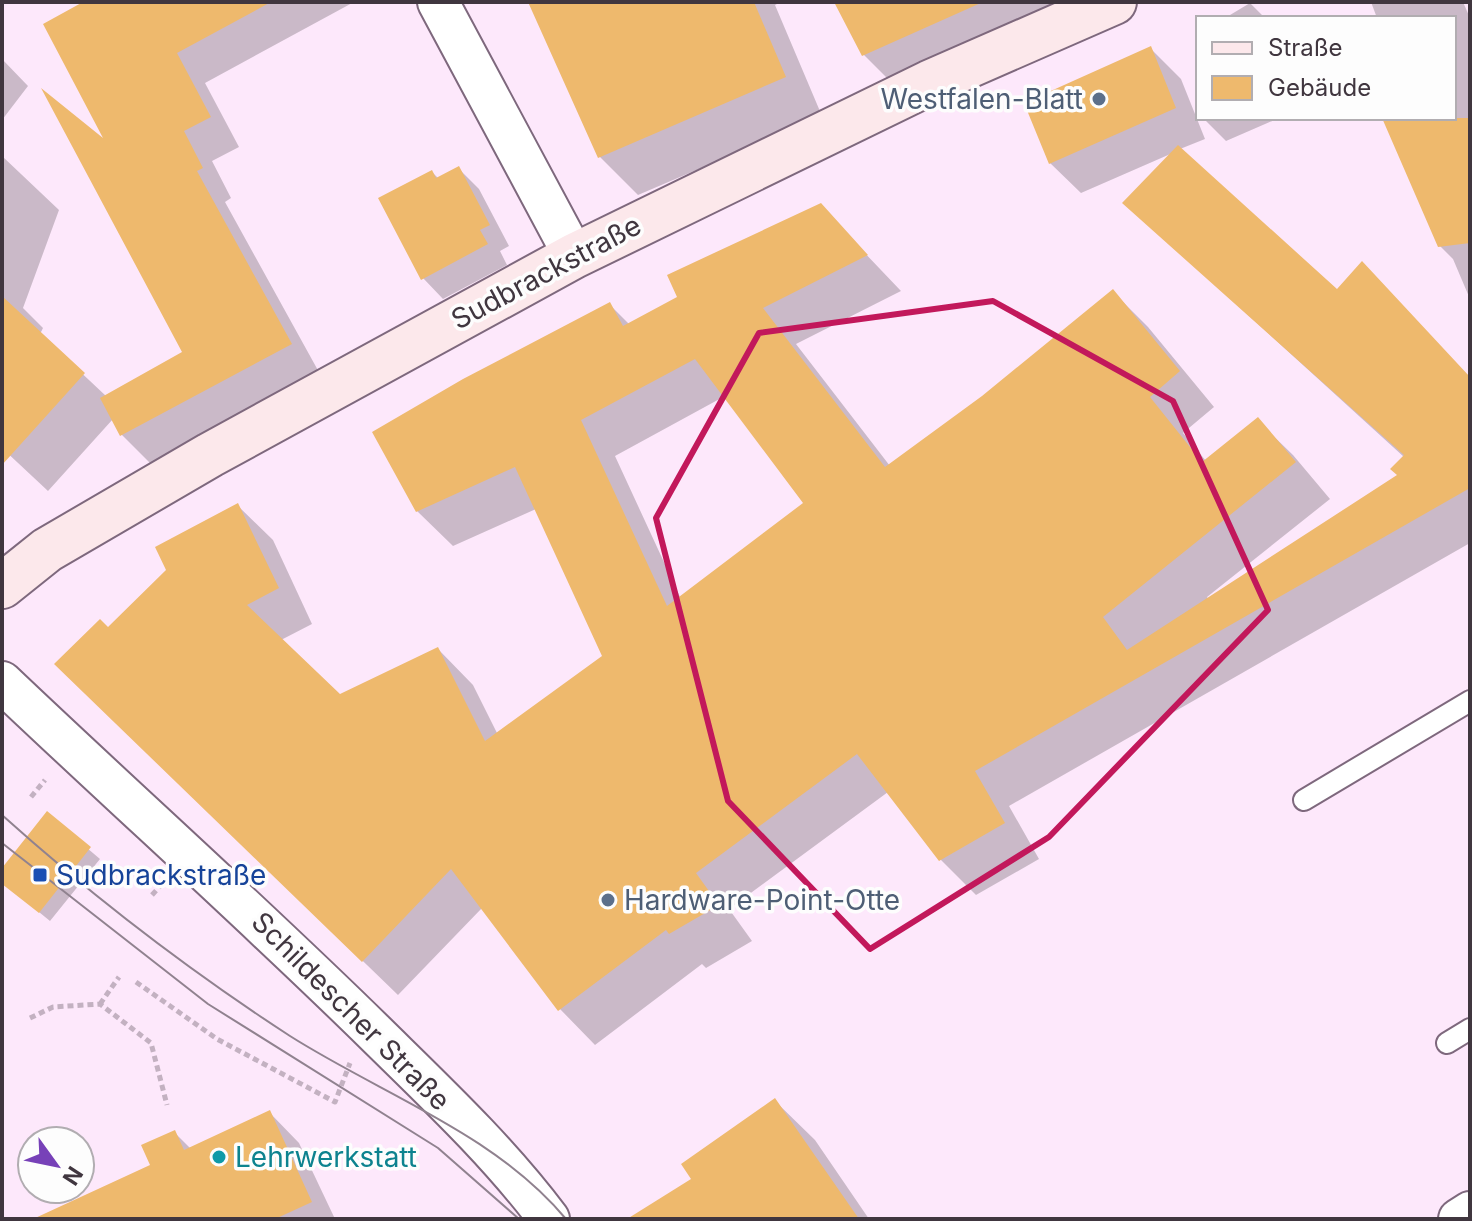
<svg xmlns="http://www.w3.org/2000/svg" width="1472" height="1221" font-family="Inter,sans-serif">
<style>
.shadow{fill:#0003;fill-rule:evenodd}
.building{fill:#eeb96d;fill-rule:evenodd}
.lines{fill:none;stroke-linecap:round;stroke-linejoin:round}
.lane-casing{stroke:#7e687d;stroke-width:24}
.street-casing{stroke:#7e687d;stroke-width:44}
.secondary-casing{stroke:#7e687d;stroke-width:48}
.path{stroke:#c3b1c1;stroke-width:5;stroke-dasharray:6 4;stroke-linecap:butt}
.lane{stroke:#fff;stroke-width:20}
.street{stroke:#fff;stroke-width:40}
.secondary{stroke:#fce8eb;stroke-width:44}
.tram{stroke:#90828f;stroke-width:2}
.marked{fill:none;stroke:#c2185b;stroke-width:6;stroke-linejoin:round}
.service-dot{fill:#5c6f8a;stroke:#fdfdfd;stroke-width:3}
.transit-dot{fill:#1a4fb4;stroke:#fdfdfd;stroke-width:3}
.culture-dot{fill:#0f9aa8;stroke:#fdfdfd;stroke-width:3}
.labels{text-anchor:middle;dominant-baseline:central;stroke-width:7;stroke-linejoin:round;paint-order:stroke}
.service-label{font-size:28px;fill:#4e5e75;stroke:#fdfdfd;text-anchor:end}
.street-label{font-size:28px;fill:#40363f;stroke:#fdfdfd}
.transit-label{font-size:28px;fill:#164399;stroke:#fdfdfd;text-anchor:start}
.culture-label{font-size:28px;fill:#0d838f;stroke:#fdfdfd;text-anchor:start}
</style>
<rect width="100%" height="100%" fill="#fde8fb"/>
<!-- shadow -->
<path class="shadow" d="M 88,2 L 354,2 L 205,83 L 239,147 L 212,161 L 231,198 L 225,202 L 320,374 L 152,465 L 122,435 L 113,419 L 48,491 L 2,448 L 2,156 L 59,210 L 23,308 L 43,328 L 40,334 L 106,396 L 185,353 L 110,146 Z
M 530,2 L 781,2 L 775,5 L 822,116 L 638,195 L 600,157 Z
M 836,2 L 1075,2 L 894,85 L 864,55 Z
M 1371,2 L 1463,2 L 1470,18 L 1470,299 L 1453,259 L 1440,246 L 1385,118 L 1454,118 L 1454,18 L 1377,18 Z
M 1250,3 L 1263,16 L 1270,18 L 1225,18 Z
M 1151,49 L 1181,79 L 1205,139 L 1180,149 L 1337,291 L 1470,377 L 1470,543 L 1009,806 L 1039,859 L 976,895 L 941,860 L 888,792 L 729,909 L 752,941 L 706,968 L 702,964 L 595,1045 L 560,1009 L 482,908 L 398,995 L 92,699 L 108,630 L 237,505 L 273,540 L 312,624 L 281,640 L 340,696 L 438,649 L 473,685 L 498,735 L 604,657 L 536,509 L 453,546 L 417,511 L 610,305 L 630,325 L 680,298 L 820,206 L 901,291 L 796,344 L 890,466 L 984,397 L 1113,292 L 1148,327 L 1214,407 L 1183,433 L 1206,461 L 1257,420 L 1293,455 L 1330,499 L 1207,597 L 1209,600 L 1400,476 L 1404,457 L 1125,203 L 1175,152 L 1081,193 L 1050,163 ZM 725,396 L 806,503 L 681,599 L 615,456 Z
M 2,59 L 28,86 L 2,120 Z
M 1210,118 L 1279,118 L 1226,141 L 1206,121 Z
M 459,169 L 479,189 L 509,246 L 500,251 L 507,265 L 443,299 L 423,278 L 432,172 L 439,179 Z
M 47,814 L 100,859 L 50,921 L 2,882 L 2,871 Z
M 775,1101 L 815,1140 L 869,1219 L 631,1219 L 694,1179 Z
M 269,1112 L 299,1143 L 335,1219 L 37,1219 L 153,1166 L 174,1132 L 191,1149 Z"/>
<!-- building -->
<path class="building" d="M 83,2 L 271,2 L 177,53 L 211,117 L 184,131 L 203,168 L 197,171 L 292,344 L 120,436 L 100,398 L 182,352 L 41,88 L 103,138 L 43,24 Z
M 528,2 L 754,2 L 786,77 L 598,158 Z
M 834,2 L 983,2 L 862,56 Z
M 1151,46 L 1176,108 L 1049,164 L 1024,103 Z
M 1382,118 L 1470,118 L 1470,243 L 1438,247 Z
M 1178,145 L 1337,289 L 1362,261 L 1470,377 L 1470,488 L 975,771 L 1005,823 L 939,861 L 857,754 L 696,873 L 719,905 L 669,934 L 666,930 L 558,1011 L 451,869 L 362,962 L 54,664 L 100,619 L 108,627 L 166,570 L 155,547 L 238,503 L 279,588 L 247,605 L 340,694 L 438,647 L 485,741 L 602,656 L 515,467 L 416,512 L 372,432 L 463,379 L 610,302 L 623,326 L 677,297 L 667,275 L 821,203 L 868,255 L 763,308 L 885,467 L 982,396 L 1113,289 L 1180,371 L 1150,397 L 1202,462 L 1258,417 L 1296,462 L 1103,617 L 1127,650 L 1397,475 L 1390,469 L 1404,455 L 1122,203 ZM 695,359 L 803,503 L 667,606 L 581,420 Z
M 459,166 L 490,225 L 480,230 L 488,244 L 421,280 L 378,198 L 432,170 L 436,178 Z
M 2,296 L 85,373 L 2,465 Z
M 47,811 L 91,847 L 39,913 L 2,884 L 2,868 Z
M 775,1098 L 859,1219 L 627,1219 L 691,1179 L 681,1164 Z
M 270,1110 L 312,1202 L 275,1219 L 33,1219 L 150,1165 L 141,1145 L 175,1130 L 184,1150 Z"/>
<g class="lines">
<defs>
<path id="lane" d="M 1304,800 L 1470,701
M 1447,1043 L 1470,1029"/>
<path id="street" d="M 438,2 L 574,256
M 2,682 C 126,800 253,913 374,1032 C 435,1092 498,1151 549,1219
M 1459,1219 L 1470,1212"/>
<path id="secondary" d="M 2,586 L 47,550 L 210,455 L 574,256 L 929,83 L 1114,2"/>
</defs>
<!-- lane casing -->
<use href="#lane" class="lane-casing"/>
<!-- street casing -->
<use href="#street" class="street-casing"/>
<!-- secondary casing -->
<use href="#secondary" class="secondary-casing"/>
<!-- path -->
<path class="path" d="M 31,797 L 45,780
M 152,895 L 162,884
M 136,982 L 217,1039 L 335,1102 L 350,1063
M 100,1004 L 119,977
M 30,1018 L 53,1007 L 100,1004 L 151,1043 L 167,1105"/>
<!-- lane -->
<use href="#lane" class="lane"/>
<!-- street -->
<use href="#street" class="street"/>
<!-- secondary -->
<use href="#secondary" class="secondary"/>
<!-- tram -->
<path class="tram" d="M 2,815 C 91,895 190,971 290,1036 C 383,1095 494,1133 566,1219
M 2,843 L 208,1004 L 438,1148 L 519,1219"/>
</g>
<!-- marked area -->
<path class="marked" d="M 993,301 L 1173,401 L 1268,610 L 1049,837 L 870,949 L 728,801 L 656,518 L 759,333 Z"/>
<!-- markers -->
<g class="service-dot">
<circle cx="1099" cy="99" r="8"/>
<circle cx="608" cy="900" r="8"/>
</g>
<rect class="transit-dot" x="32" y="867" width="16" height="16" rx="4"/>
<circle class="culture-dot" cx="219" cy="1157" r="8"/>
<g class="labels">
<!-- service labels -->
<g class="service-label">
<text x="1083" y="99">Westfalen-Blatt</text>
<text x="624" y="900" text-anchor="start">Hardware-Point-Otte</text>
</g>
<!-- street labels -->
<g class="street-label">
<text transform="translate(546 272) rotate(-28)">Sudbrackstraße</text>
<text transform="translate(351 1011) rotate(45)">Schildescher Straße</text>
</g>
<!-- transit labels -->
<g class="transit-label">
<text x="56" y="875">Sudbrackstraße</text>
</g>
<!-- culture labels -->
<g class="culture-label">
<text x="235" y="1157">Lehrwerkstatt</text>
</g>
</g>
<!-- border -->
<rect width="1472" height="1221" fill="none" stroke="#40363f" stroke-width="8"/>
<!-- legend -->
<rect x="1196" y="16" width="260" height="104" fill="#fdfdfd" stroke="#b1adb1" stroke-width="2"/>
<rect x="1212" y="42" width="40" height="12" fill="#fce8eb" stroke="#b1adb1" stroke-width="2"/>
<text x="1268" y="56" font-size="24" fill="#40363f">Straße</text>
<rect x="1212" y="76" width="40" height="24" fill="#eeb96d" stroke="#b1adb1" stroke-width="2"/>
<text x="1268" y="96" font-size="24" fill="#40363f">Gebäude</text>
<!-- north arrow -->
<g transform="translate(56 1165) rotate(123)"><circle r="38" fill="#fdfdfd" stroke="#b1adb1" stroke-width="2"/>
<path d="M0-6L14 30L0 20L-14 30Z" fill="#7741b8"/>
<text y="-12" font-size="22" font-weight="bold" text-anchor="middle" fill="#40363f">N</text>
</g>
</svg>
